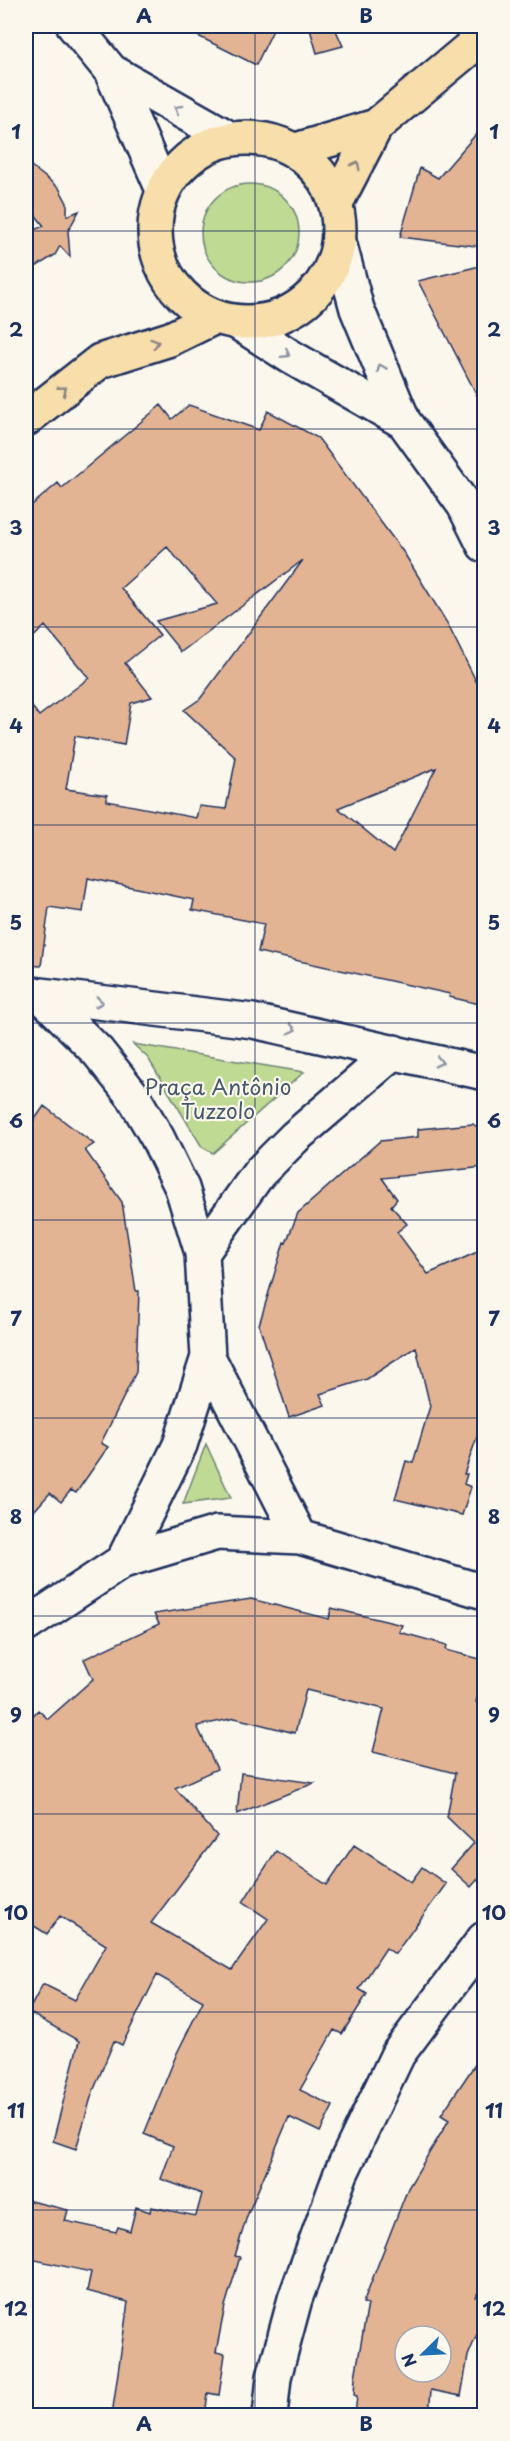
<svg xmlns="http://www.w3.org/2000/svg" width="510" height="2441" font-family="'Playpen Sans',sans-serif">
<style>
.green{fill:#bfda92;stroke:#6d8478;stroke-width:1.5}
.building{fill:#e3b494;stroke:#1b2f5e;stroke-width:1.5;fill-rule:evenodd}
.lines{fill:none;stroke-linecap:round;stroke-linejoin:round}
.minor-casing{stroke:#1b2f5e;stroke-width:38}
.major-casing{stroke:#1b2f5e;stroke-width:38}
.minor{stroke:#fbf7ec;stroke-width:33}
.major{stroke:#f8deab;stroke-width:33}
.oneway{stroke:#8b93a5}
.oneway2{stroke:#8a8684}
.grid{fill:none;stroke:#1b2f5e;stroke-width:1.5;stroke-opacity:0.55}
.labels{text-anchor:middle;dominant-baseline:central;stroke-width:4.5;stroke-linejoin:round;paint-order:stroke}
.park-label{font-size:21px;fill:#445a6b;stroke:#fbf7ec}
.neatline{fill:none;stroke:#1b2f5e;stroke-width:2}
.grid-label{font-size:20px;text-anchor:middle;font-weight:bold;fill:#1b2f5e}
</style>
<rect width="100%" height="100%" fill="#fbf7ec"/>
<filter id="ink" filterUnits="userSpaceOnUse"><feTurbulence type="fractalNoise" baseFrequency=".0167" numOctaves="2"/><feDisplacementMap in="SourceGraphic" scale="12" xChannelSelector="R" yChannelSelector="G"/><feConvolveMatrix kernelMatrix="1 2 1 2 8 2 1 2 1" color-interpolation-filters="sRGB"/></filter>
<g filter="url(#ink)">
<!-- green -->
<path class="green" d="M201 233a49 49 0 1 1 98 0a49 49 0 1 1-98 0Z
M 133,1044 L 304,1072 L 213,1153 L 202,1147 L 148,1058 Z
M 206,1444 L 231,1498 L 183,1504 Z"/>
<!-- building -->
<path class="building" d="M 178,26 L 275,26 L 256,65 Z
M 309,26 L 334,26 L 343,46 L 317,53 Z
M 484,125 L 484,247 L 400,237 L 420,168 L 438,178 Z
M 26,162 L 59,188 L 67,203 L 67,216 L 79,211 L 68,231 L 70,257 L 60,246 L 55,255 L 26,273 L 26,233 L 44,226 L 26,203 Z
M 484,265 L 484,409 L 418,281 Z
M 161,405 L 172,419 L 189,405 L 259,430 L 268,411 L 318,438 L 404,553 L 447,623 L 478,685 L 484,682 L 484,1005 L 449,997 L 450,994 L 258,952 L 264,924 L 192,910 L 194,900 L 88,878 L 83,912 L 49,907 L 41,966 L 26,965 L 26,699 L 39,716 L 89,678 L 45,626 L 26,644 L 26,510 L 58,483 L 62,488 ZM 167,547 L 217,604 L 156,621 L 181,652 L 303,560 L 200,699 L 184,710 L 236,758 L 226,809 L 199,806 L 196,818 L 107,801 L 107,795 L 66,789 L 75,736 L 124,745 L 131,703 L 152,697 L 125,663 L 160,635 L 121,588 ZM 436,768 L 393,853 L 338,808 Z
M 44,1106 L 94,1144 L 85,1150 L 122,1202 L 136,1291 L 139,1291 L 136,1372 L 101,1443 L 108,1447 L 76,1493 L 71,1490 L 61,1502 L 50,1493 L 26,1520 L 26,1132 Z
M 473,1124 L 484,1132 L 484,1167 L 382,1178 L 397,1199 L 391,1206 L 407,1224 L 397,1232 L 428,1274 L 484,1249 L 484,1417 L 464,1474 L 467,1474 L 464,1484 L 471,1487 L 462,1515 L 395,1499 L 406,1461 L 413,1463 L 430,1406 L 416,1347 L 367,1379 L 320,1394 L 325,1405 L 289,1417 L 259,1325 L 284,1242 L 286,1243 L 298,1213 L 380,1141 L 418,1137 L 418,1129 Z
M 251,1599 L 329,1619 L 331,1608 L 402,1625 L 399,1632 L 447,1645 L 446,1650 L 484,1660 L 484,1671 L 476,1702 L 484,1706 L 484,1872 L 471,1887 L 451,1869 L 474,1843 L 447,1817 L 455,1773 L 373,1752 L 384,1709 L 306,1690 L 295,1733 L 235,1718 L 197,1726 L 217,1769 L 175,1788 L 217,1836 L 151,1923 L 232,1970 L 268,1919 L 243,1902 L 276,1851 L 327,1885 L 354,1845 L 411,1882 L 422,1867 L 446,1884 L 395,1954 L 386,1948 L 359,1989 L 367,1994 L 342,2034 L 334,2030 L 300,2090 L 333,2106 L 320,2132 L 289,2117 L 247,2216 L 235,2256 L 240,2257 L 225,2306 L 216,2352 L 225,2354 L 219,2395 L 208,2393 L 205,2415 L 112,2415 L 128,2302 L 87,2291 L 91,2272 L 26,2258 L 26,2200 L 68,2210 L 65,2221 L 116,2232 L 118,2227 L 130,2231 L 136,2207 L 150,2212 L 151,2207 L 196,2216 L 202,2194 L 161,2179 L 173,2146 L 144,2134 L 177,2053 L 203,2001 L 157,1975 L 122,2045 L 114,2041 L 92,2094 L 76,2149 L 53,2141 L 79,2041 L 28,2012 L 43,1984 L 75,2000 L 106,1945 L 60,1916 L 47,1934 L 26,1921 L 26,1723 L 38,1710 L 48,1719 L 93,1679 L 84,1659 L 159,1624 L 154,1614 Z
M 241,1773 L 314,1783 L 237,1814 Z
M 484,2051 L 484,2278 L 476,2297 L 484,2301 L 484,2317 L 468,2356 L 461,2396 L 431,2390 L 429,2415 L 355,2415 L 357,2396 L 354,2395 L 355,2377 L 368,2304 L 363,2303 L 408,2188 L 449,2120 L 441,2115 ZM 405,2336 L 441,2336 L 441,2372 L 405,2372 Z"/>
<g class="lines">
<defs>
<path id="minor" d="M 74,26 L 111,71 L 163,190
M 111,71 L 229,138
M 339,242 L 357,309 L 404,422 L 464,505 L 484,545
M 237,322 L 291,357 L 404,422
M 33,994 L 253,1021 L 484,1073
M 41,995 L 98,1052 L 133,1096 L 157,1137 L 182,1188 L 202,1253 L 208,1357 L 180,1445 L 123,1561
M 202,1253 L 259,1173 L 295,1137 L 394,1052
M 208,1357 L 300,1537
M 26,1625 L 123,1561 L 217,1533 L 300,1537 L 484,1592
M 270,2416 L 274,2377 L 295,2299 L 341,2173 L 398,2054 L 484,1939"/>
<path id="major" d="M155 230a92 92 0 1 1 184 0a92 92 0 1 1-184 0Z
M 296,150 L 376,126
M 336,203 L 376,126 L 484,36
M 26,419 L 100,361 L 170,339 L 215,317"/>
</defs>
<!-- minor casing -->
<use href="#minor" class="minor-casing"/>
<!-- major casing -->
<use href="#major" class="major-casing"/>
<!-- minor -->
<use href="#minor" class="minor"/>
<!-- major -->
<use href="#major" class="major"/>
</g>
<!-- one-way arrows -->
<defs><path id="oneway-chevron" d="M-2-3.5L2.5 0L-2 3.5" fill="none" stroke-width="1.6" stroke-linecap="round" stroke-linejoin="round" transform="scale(1.5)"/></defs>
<g class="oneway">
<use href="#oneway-chevron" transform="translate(178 109) rotate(-151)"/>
<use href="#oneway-chevron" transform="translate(286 354) rotate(32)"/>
<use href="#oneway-chevron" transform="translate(381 368) rotate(-113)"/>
<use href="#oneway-chevron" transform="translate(99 1002) rotate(7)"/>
<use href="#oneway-chevron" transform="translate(292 1029) rotate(12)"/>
<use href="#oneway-chevron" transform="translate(439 1062) rotate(13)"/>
</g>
<g class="oneway2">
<use href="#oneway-chevron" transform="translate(356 165) rotate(-63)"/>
<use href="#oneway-chevron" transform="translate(155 343) rotate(-18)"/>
<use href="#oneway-chevron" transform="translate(63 390) rotate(-38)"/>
</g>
</g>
<!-- grid -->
<path class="grid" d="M 255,26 L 255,2416M 26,231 L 484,231M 26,429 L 484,429M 26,627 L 484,627M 26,825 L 484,825M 26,1023 L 484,1023M 26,1220 L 484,1220M 26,1418 L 484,1418M 26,1616 L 484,1616M 26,1814 L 484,1814M 26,2012 L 484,2012M 26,2210 L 484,2210"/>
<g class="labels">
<!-- park labels -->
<g class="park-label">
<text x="218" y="1086">Praça Antônio<tspan x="218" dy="24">Tuzzolo</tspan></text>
</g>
</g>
<!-- margin -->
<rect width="510" height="2441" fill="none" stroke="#fbf7ec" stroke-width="66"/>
<!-- north arrow -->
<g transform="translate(423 2354) rotate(246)"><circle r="28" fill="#fbf7ec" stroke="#a1a7b3" stroke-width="1.5"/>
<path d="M0-4.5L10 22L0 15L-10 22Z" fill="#1f6fb2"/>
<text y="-9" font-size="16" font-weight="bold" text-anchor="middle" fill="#1b2f5e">N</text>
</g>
<rect x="33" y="33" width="444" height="2375" class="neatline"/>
<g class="grid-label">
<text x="144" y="23">A</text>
<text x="366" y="23">B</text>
<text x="16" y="139">1</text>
<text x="494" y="139">1</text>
<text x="16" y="337">2</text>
<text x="494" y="337">2</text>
<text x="16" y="535">3</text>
<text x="494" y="535">3</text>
<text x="16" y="733">4</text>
<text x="494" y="733">4</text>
<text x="16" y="930">5</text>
<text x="494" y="930">5</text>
<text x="16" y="1128">6</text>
<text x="494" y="1128">6</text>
<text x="16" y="1326">7</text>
<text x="494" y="1326">7</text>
<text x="16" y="1524">8</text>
<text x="494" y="1524">8</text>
<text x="16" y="1722">9</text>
<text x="494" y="1722">9</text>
<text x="16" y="1920">10</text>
<text x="494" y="1920">10</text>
<text x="16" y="2118">11</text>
<text x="494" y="2118">11</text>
<text x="16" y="2316">12</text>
<text x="494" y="2316">12</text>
<text x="144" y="2431">A</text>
<text x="366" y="2431">B</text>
</g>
</svg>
